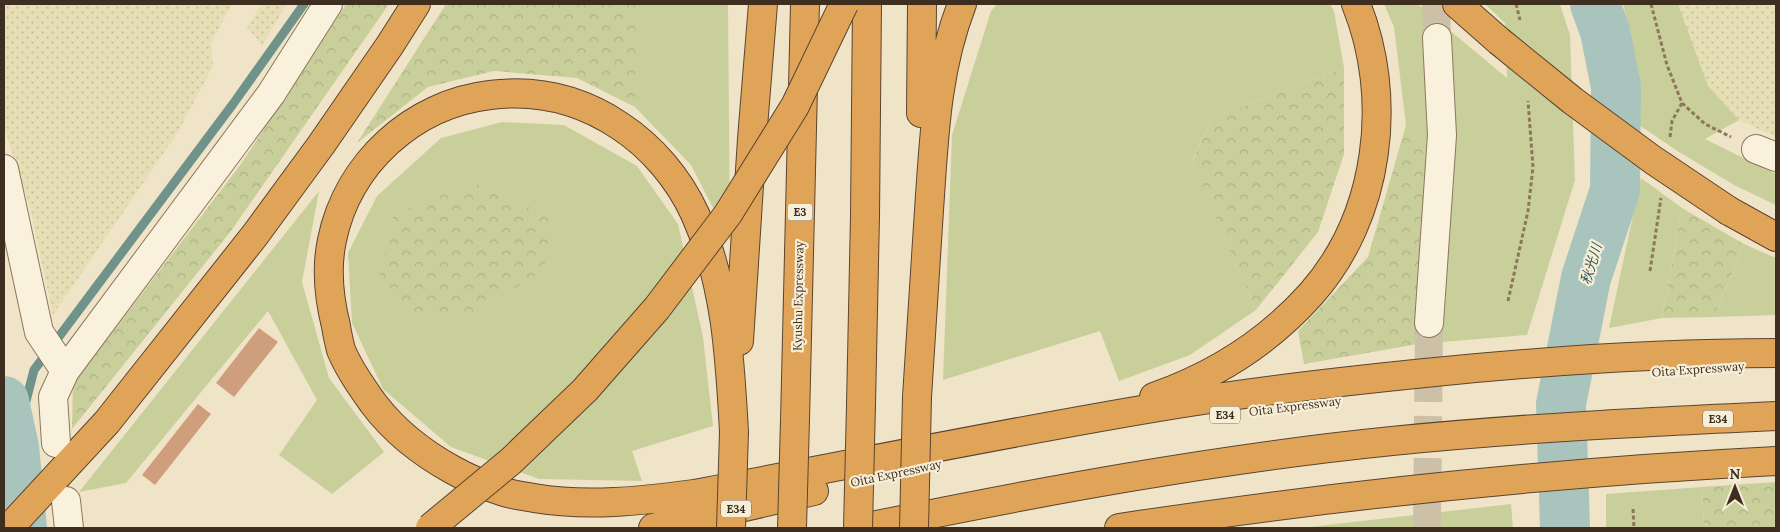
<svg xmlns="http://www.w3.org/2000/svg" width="1780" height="532" font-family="Lora,'Noto Sans JP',serif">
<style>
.farmland{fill:url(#farmland-dots)}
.grass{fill:#c9cf9b;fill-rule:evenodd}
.forest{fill:url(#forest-crowns)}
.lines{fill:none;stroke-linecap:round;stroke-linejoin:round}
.stream{stroke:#6f938a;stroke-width:9}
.river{stroke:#a9c4bc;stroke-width:50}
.building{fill:#cf9f7d}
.street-tunnel{stroke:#ccc0a6;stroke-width:28;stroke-dasharray:28 14;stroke-linecap:butt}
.street-casing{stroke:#8d765c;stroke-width:30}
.highway-casing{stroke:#5b4430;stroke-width:30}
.path{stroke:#8d765c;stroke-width:3;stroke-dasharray:4 2.5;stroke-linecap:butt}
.street{stroke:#faf1dc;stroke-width:28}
.highway{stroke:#e0a458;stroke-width:28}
.highway-bridge-casing{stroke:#5b4430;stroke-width:30;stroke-linecap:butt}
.highway-bridge{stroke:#e0a458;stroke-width:28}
.labels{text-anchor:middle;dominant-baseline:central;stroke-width:4.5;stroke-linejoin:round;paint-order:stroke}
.shield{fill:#f7eed8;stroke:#756857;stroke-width:1}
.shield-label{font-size:11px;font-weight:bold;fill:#3d2e20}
.street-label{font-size:12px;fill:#3d2e20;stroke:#f7eed8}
.water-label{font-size:14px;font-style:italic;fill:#2f5d5a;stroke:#f7eed8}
</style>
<defs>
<pattern id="farmland-dots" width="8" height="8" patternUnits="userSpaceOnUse" patternTransform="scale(1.25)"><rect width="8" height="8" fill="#e6deb5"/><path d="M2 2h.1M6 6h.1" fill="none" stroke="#c6bf9b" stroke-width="1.8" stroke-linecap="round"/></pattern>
<pattern id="forest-crowns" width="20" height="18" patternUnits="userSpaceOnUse" patternTransform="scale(1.25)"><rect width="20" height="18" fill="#c9cf9b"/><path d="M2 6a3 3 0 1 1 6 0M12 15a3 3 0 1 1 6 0" fill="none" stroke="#aeb285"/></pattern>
</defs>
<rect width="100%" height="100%" fill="#f0e4c8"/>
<!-- farmland -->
<path class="farmland" d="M 4,4 L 232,4 L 211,43 L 213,66 L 178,132 L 53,315 L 30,208 L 4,127 Z
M 262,4 L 287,4 L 262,45 L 247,27 Z
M 1678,4 L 1776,4 L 1776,137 L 1739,120 L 1708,86 Z"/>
<!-- grass -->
<path class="grass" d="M 635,4 L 728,4 L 730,241 L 691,165 L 635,107 Z
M 997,4 L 1330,4 L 1334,11 L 1344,68 L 1212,118 L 1192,161 L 1256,310 L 1190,355 L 1119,381 L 1100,331 L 943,380 L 952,135 L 991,11 Z
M 1384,4 L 1418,4 L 1507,78 L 1505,23 L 1485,4 L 1560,4 L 1570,35 L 1575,180 L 1527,335 L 1418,344 L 1430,160 L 1406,125 L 1394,27 Z
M 1623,4 L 1678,4 L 1708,86 L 1739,120 L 1705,139 L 1776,174 L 1776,205 L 1734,185 L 1679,152 L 1639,125 L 1631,34 Z
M 502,122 L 564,125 L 637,166 L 678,224 L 703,337 L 713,426 L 632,451 L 642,481 L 539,479 L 451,447 L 383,389 L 352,323 L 348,253 L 377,196 L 441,138 ZM 474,184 L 550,217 L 394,213 Z
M 1641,178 L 1682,208 L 1662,318 L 1609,328 Z
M 319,191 L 302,282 L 329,378 L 384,452 L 332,494 L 279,455 L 317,400 L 268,311 L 126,483 L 79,492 Z
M 1744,244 L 1776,258 L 1776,315 L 1714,317 Z
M 1702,487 L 1704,528 L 1606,528 L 1606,494 Z
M 1511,504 L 1513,528 L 1301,528 Z"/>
<!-- forest -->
<path class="forest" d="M 346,4 L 389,4 L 231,231 L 72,429 L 73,384 L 241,164 Z
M 446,4 L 635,4 L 635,107 L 577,78 L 494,71 L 428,87 L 357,143 Z
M 1344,68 L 1344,154 L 1318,232 L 1256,310 L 1192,162 L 1212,118 Z
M 1406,125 L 1430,160 L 1418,344 L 1304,364 L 1298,331 L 1368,257 Z
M 474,183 L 551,217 L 544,270 L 472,315 L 413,318 L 380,275 L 394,213 Z
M 1682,208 L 1744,244 L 1714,317 L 1662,318 Z
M 1776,482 L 1776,528 L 1704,528 L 1702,487 Z"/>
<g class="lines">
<!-- stream -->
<path class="stream" d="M 14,447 L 34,370 L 233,104 L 304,4"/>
<!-- river -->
<path class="river" d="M 4,401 L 14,447 L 22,528
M 1565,528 L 1561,404 L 1586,278 L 1615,190 L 1616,87 L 1605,31 L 1595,4"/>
</g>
<!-- building -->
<path class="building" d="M 259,328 L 278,342 L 234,397 L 216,383 Z
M 198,404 L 211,414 L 155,485 L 142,475 Z"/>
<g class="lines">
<!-- street-tunnel -->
<path class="street-tunnel" d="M 1436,4 L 1437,38
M 1427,528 L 1429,323"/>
<defs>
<path id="street" d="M 1756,149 L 1776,157
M 4,169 L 39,332 L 65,371
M 1429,323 L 1442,135 L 1437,38
M 56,443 L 53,397 L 65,371 L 271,94 L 328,4
M 66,501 L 69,528"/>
<path id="highway" d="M 1457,4 L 1499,41
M 921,113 L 922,4
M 1729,211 L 1776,237
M 739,341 L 752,139 L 763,4
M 917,397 C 921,334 925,272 929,210 C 934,139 936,71 962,4
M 1154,397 C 1214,376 1269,341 1311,294 C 1380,216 1394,98 1356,4
M 861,405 L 865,216 L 867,4
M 795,420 L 805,4
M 734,432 C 730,358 726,283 695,214 C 679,179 652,147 620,126 C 580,99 538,89 490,95 C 413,104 348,163 332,240 C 326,268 329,298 336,326 C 337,333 339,342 341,350 C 349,369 361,386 373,403 C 394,431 422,453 453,470 C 469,479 486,486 504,492 C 513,495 524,496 534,498 C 587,507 641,501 694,494 C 849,465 1003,433 1159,407 C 1247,392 1336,382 1425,373 C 1542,361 1659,353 1776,353
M 9,528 L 107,422 L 255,235 L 321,145 L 390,45 L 416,4
M 653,528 L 814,491
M 862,528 C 1037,492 1214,459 1392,441 C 1520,428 1648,422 1776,416
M 1119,528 C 1337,495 1556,472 1776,461"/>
</defs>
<!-- street casing -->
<use href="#street" class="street-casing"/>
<!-- highway casing -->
<use href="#highway" class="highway-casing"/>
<!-- path -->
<path class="path" d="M 1516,4 L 1520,20
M 1651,4 L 1667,65 L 1682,103 L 1705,124 L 1731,137
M 1670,137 L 1672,121 L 1682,103
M 1650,271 L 1661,198
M 1508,301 L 1528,211 L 1533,167 L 1528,101
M 1633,509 L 1634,528"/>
<!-- street -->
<use href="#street" class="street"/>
<!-- highway -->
<use href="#highway" class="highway"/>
<defs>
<path id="highway-bridge" d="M 1499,41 L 1573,101 L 1653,160 L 1729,211
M 430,528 L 511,461 L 585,390 L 657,308 L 728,214 L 795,106 L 844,4
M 731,528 L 734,432
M 792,528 L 795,420
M 858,528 L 861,405
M 914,528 L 917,397"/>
</defs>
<!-- highway-bridge casing -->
<use href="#highway-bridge" class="highway-bridge-casing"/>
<!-- highway-bridge -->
<use href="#highway-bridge" class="highway-bridge"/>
</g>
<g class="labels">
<!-- shield labels -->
<g class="shield">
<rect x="787.5" y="203.5" width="25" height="17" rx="4"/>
<rect x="1210" y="406.5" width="30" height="17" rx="4"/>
<rect x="1703" y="410.5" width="30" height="17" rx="4"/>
<rect x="721" y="500.5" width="30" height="17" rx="4"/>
</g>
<g class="shield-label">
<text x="800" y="212">E3</text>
<text x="1225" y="415">E34</text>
<text x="1718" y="419">E34</text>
<text x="736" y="509">E34</text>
</g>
<!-- street labels -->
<g class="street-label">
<text transform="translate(798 296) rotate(-89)">Kyushu Expressway</text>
<text transform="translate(1698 369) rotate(-4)">Oita Expressway</text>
<text transform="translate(1295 406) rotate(-7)">Oita Expressway</text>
<text transform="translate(896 473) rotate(-12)">Oita Expressway</text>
</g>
<!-- water labels -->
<g class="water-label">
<text transform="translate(1591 264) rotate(-73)">秋光川</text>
</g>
</g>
<!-- border -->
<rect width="1780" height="532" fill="none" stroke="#3d2e20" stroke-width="10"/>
<!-- north arrow -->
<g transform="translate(1735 487)" stroke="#f7eed8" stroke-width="4" paint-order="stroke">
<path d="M0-4L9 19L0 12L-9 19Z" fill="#3d2e20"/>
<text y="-8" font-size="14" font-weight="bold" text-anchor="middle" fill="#3d2e20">N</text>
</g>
</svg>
